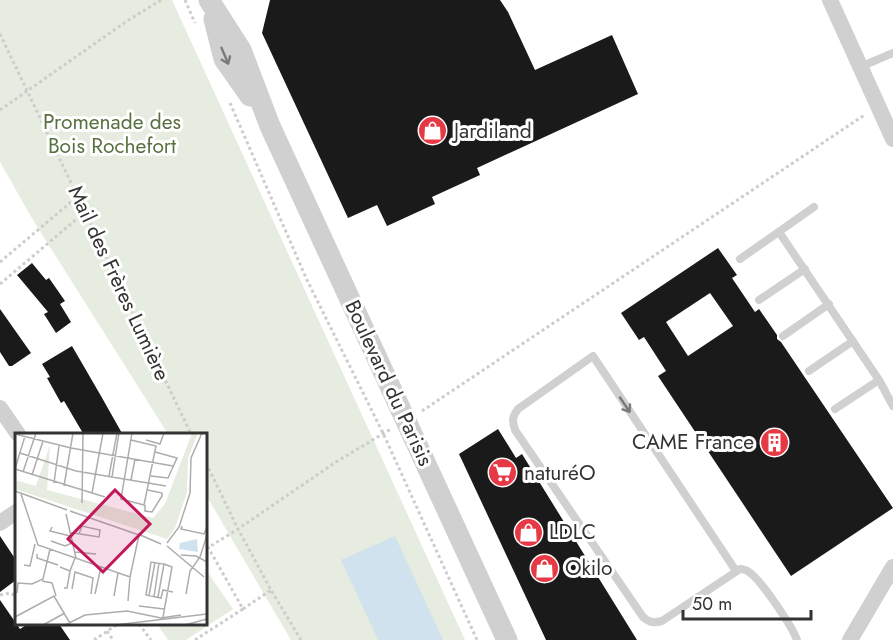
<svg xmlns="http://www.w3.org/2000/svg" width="893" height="640" font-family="Jost,sans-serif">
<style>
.green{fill:#e6ecdf}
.water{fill:#cfe2ee}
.building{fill:#1a1a1a;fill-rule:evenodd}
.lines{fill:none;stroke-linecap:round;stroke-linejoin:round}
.path{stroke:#cdcdcd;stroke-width:3;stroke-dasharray:3 3;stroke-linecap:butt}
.service{stroke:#d0d0d0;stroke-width:8}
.minor{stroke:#d0d0d0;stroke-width:16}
.tertiary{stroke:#d0d0d0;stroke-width:21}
.oneway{stroke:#7a7a7a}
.labels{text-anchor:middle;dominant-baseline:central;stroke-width:6;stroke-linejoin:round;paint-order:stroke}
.park-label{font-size:21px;fill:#56703f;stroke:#fff}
.poi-label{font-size:21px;fill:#333;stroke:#fff;text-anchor:start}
.street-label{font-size:21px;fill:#333;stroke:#fff}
.inset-road{fill:none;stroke:#adadad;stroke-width:1.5}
.view{fill:#c2185b;fill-opacity:0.15;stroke:#c2185b;stroke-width:3}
.inset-edge{fill:none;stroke:#333;stroke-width:3}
</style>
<rect width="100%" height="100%" fill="#fff"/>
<!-- green -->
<path class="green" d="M 0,0 L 172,0 L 465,640 L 291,640 L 206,495 L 206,434 L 168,434 L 33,220 L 0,162 Z
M 206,570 L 233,609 L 186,640 L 168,640 L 157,624 L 206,624 Z"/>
<!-- water -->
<path class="water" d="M 395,536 L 443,640 L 378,640 L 341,560 Z"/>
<!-- building -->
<path class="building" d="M 270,0 L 500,0 L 508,12 L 535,70 L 612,35 L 638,94 L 477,168 L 480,175 L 432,197 L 435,204 L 387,226 L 377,205 L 348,218 L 262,33 Z
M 718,248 L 737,275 L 732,278 L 755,312 L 759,309 L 777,335 L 777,339 L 781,342 L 893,508 L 791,576 L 658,376 L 666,371 L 644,337 L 639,340 L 621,313 ZM 710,293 L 733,326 L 688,356 L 666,322 Z
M 32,263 L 46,280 L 49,278 L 65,301 L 60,304 L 71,322 L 56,333 L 44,314 L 48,312 L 17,275 Z
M 0,309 L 31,353 L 12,366 L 9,366 L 0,352 Z
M 72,346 L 101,396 L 123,435 L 84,435 L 64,401 L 61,403 L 47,378 L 50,377 L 42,364 Z
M 498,429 L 516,458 L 522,454 L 637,640 L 546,640 L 459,454 Z
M 0,536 L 16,560 L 16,580 L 0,592 Z
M 0,600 L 20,629 L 28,624 L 59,624 L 70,640 L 0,640 Z"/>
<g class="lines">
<!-- path -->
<path class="path" d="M 185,0 L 195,23
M 0,34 L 191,434
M 230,103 L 307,280 L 383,433 L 477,640
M 0,110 L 127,21 L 161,0
M 0,262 L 77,197
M 0,284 L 85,212
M 422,411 L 866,114
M 206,463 L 238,529 L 206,549
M 0,595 L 10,593 L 16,596
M 243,609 L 271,590
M 139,624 L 151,640
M 107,631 L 113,640
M 94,640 L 118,624
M 195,640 L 243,609 L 208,547
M 301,640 L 271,590 L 238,529 L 336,462 L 391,429"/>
<!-- service -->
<path class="service" d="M 860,67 L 893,53
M 779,232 L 879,380 L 893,406
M 740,259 L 814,207
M 759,300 L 805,269
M 783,336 L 829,304
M 809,371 L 853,341
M 835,409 L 879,380
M 736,571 L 593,356 L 518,409 C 512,417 512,421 515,430 L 643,617 C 650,623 654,623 662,621 L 740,569 C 744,570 746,569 749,572 C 761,580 792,626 797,640"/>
<!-- minor -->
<path class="minor" d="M 830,0 L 893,139
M 0,408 L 18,434
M 0,523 L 16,512
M 850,640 L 893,567"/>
<!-- tertiary -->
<path class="tertiary" d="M 209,0 L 241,50 L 270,126 L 507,640
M 214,19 L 224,59 L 250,96"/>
</g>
<!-- one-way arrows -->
<defs><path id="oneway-shaft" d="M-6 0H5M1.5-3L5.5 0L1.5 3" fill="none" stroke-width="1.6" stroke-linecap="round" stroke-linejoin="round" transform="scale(1.5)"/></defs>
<g class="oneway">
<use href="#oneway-shaft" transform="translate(225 56) rotate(67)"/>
<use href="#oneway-shaft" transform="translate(625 405) rotate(56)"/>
</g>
<!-- icons -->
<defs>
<symbol id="shop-disc" viewBox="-11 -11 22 22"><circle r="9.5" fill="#e63946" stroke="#fff"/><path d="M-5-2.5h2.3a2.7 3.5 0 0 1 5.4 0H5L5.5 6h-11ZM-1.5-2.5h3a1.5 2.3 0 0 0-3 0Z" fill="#fff"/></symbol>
<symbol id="building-disc" viewBox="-11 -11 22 22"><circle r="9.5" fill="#e63946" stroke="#fff"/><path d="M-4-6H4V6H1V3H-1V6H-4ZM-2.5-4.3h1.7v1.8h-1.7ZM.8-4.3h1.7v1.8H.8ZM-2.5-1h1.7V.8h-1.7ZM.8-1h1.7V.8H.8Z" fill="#fff"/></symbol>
<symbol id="supermarket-disc" viewBox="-11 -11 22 22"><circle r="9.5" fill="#e63946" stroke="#fff"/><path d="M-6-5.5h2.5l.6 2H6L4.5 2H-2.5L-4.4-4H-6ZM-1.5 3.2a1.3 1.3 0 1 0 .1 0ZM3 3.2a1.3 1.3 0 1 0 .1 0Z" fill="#fff"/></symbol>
</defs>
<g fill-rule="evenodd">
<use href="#shop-disc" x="416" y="114" width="33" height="33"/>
<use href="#building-disc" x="758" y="426" width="33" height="33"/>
<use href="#supermarket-disc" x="486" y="456" width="33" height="33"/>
<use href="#shop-disc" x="512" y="516" width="33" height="33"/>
<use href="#shop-disc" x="528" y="552" width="33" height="33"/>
</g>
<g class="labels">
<!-- park labels -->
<g class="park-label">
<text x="112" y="122">Promenade des<tspan x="112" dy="24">Bois Rochefort</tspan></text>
</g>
<!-- poi labels -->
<g class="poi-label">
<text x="454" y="131">Jardiland</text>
<text x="754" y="442" text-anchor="end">CAME France</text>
<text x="524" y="473">naturéO</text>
<text x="549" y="532">LDLC</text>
<text x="565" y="568">Okilo</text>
</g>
<!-- street labels -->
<g class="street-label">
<text transform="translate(119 283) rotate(65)">Mail des Frères Lumière</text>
<text transform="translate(389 383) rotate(65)">Boulevard du Parisis</text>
</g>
</g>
<!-- overview -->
<g transform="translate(15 433)">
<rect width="192" height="192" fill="#fff"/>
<path d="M 177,0 L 183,0 L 173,25 L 172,59 L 160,95 L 152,106 L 0,56 L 0,47 L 21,53 L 35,12 L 32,57 L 138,85 L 150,71 Z" fill="#e6ecdf"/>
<path d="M 182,106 L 183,119 L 164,116 L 165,110 Z" fill="#cfe2ee"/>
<path class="inset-road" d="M 0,1 L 56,15 L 158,33M 116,7 L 141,13 L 129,72 L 106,66 L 117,0M 131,7 L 145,11 L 149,0M 5,20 L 61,38 L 151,53M 0,36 L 90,64M 0,36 L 10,3M 8,39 L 21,0M 17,42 L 28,8M 94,43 L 102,0M 136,43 L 153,45 L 162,25 L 140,19M 97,44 L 104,0M 116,47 L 120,26M 39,50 L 44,13M 49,53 L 58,0M 0,58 L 52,77M 77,60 L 88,0M 6,61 L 23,112 L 115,144 L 124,102M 67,70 L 68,0M 130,72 L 130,78 L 137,79 L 147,63 L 147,60 L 133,57M 55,78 L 124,102M 51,81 L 61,125M 167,93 L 166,96 L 189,101 L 192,94M 37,94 L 35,98 L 55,103M 54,99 L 64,101 L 67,93 L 85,97 L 84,104 L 65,101M 123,101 L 146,111M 36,108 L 50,113 L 57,110M 152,110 L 164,94 L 175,60 L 176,25 L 187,0M 152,113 L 189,144M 60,119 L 81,121M 22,121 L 22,125 L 43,132M 166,122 L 181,123 L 192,129M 9,132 L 15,133 L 20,111M 45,134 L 55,138 L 60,125M 27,148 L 37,150 L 41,163M 49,155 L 52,155 L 55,138M 57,156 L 60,139 L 78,145 L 76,161M 2,160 L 3,150 L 17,151 L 28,146 L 35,116M 80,161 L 86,134M 171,161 L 175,138 L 185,124 L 192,102M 99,163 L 103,140M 134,163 L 140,129M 139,164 L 144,130M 143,164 L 149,131 L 136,129 L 131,162 L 146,165 L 148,157 L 158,159M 113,168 L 115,144M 124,173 L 149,176M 112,178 L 146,185 L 166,182M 0,184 L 39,163 L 56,192M 148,184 L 157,134 L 149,131M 28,192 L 50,180M 50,192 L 70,182 L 112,178M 100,192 L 192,181M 170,192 L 192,186"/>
<path class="view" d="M 100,57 L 135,91 L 88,139 L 53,106 Z"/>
<rect width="192" height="192" class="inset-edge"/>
</g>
<!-- scale -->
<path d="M683 610v9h128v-9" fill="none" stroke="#333333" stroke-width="3"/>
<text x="692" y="610" font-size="18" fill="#333333" stroke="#ffffff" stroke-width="4.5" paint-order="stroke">50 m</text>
</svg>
